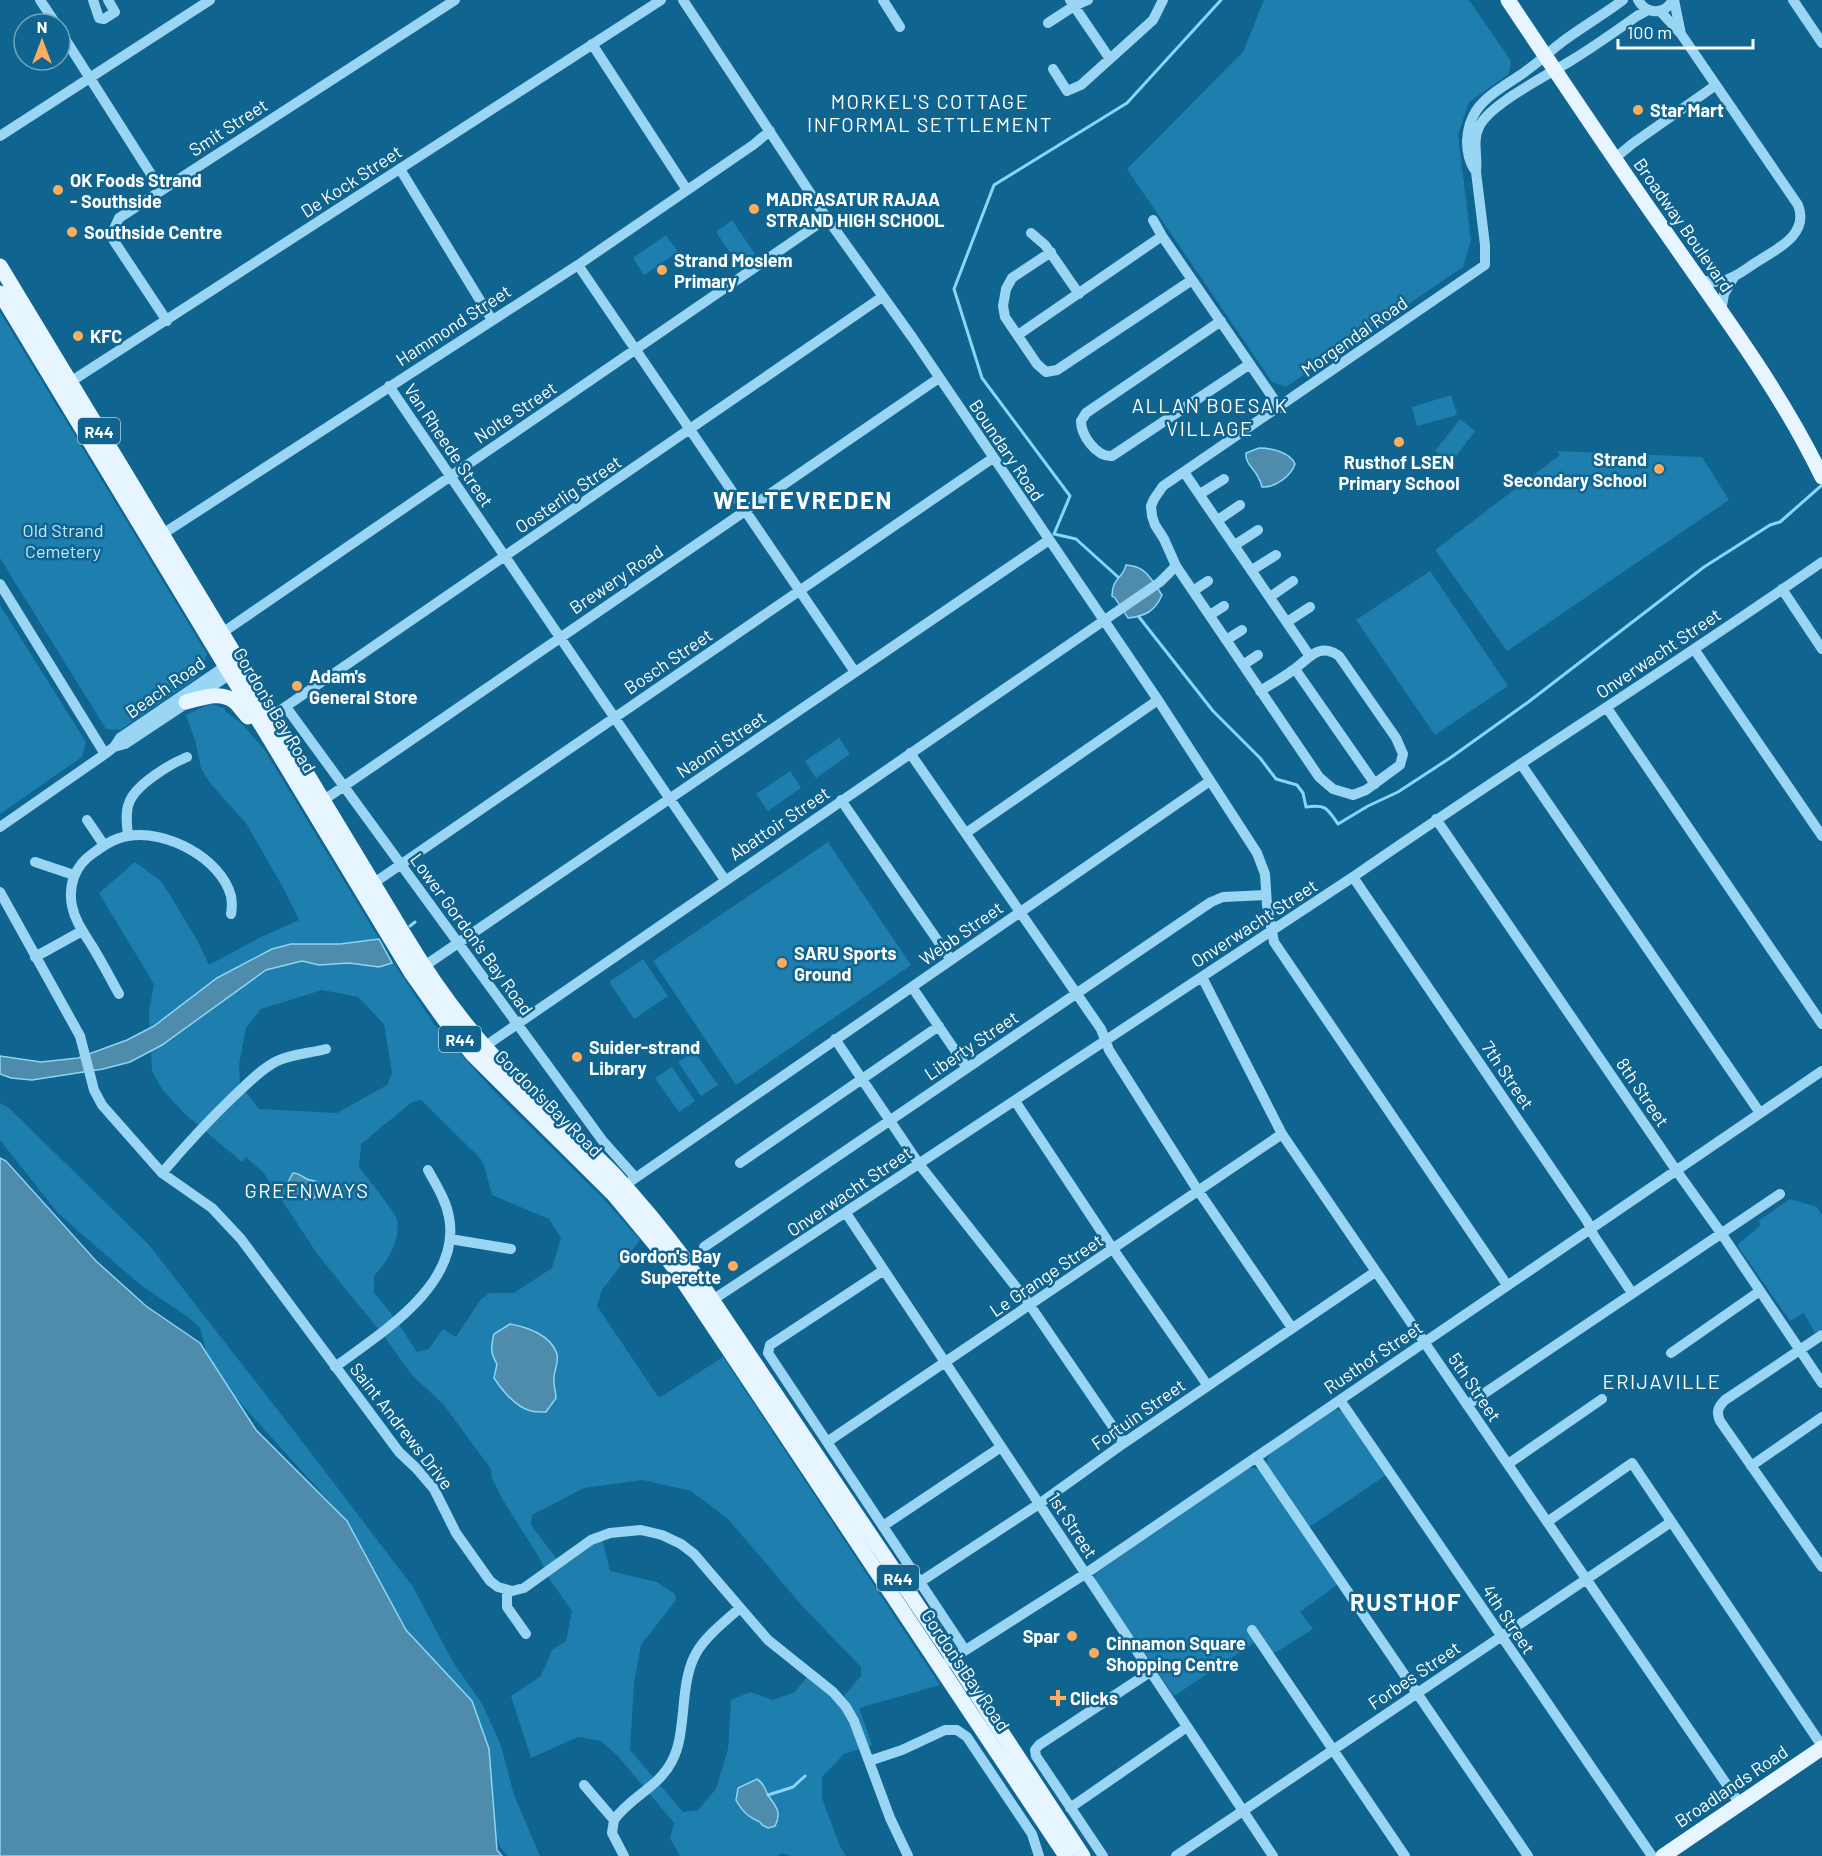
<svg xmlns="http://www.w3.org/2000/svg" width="1822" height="1856" font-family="Barlow,sans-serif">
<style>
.green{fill:#1e7ead;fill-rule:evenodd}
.water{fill:#4f8bab;stroke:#8bd5f7;stroke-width:1.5}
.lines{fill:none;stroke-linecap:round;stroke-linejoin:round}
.stream{stroke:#8bd5f7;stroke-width:3}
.minor{stroke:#9ad6f3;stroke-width:10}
.major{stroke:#e6f5ff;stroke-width:15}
.poi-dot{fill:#ffac5c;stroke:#106490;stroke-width:2}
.labels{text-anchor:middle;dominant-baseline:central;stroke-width:5;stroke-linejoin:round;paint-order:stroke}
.shield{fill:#106490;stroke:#b7d0de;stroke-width:1.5}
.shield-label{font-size:16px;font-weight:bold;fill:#fff}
.poi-label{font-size:18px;font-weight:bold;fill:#fff;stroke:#106490;text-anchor:start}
.street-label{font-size:18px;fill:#fff;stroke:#106490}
.park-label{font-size:18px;fill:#c1eafd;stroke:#106490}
.neighbourhood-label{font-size:20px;letter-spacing:1.5px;fill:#fff;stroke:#106490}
.district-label{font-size:24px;font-weight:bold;letter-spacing:1.5px;fill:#fff;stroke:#106490}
</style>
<rect width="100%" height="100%" fill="#106490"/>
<!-- green -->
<path class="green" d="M 1264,0 L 1469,0 L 1511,61 L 1509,74 L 1469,102 L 1458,135 L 1471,240 L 1463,267 L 1286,387 L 1272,382 L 1127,169 L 1243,52 Z
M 732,220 L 755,254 L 739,266 L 716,232 Z
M 666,235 L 678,252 L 644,275 L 633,258 Z
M 0,312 L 207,654 L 199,676 L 120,730 L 106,729 L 0,558 Z
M 1451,395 L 1457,415 L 1417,426 L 1412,407 Z
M 1460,419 L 1475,431 L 1451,463 L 1435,451 Z
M 1557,451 L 1702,457 L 1729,500 L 1507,651 L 1435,550 L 1560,455 Z
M 1430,571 L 1508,686 L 1435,735 L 1356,620 Z
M 0,605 L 86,742 L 82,757 L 0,814 Z
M 210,704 L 225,708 L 225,711 L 241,723 L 264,749 L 395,965 L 434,1024 L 491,1088 L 602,1197 L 640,1240 L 602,1290 L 597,1306 L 659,1398 L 723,1357 L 940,1685 L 859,1708 L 872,1745 L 844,1754 L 822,1777 L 822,1798 L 840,1846 L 846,1856 L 791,1856 L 782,1853 L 777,1856 L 680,1856 L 670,1838 L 674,1823 L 617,1755 L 601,1741 L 578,1737 L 531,1758 L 511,1696 L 541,1676 L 552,1650 L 566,1641 L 572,1611 L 550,1580 L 540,1559 L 503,1500 L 492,1479 L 491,1469 L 443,1404 L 412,1375 L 384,1336 L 318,1255 L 263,1172 L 246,1157 L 242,1162 L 186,1115 L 162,1089 L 152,1071 L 149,1012 L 154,984 L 99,893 L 135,862 L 162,882 L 197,940 L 209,965 L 261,937 L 299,920 L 285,891 L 246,823 L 210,783 L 201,768 L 195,740 L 186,715 ZM 322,990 L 358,997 L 384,1024 L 392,1073 L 387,1085 L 337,1113 L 259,1109 L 240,1085 L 239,1065 L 246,1028 L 261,1009 ZM 421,1100 L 480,1158 L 484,1165 L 492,1195 L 549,1219 L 561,1238 L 552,1268 L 514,1293 L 490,1293 L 481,1299 L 456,1337 L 443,1329 L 429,1349 L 417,1352 L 394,1317 L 374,1293 L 374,1276 C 387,1262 401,1240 397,1220 C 396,1213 365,1175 359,1167 L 361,1144 L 412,1102 ZM 643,1480 L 691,1491 L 728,1519 L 804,1608 L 861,1667 L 861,1676 L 843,1697 L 810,1673 L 795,1692 L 773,1700 L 750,1692 L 731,1700 L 728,1749 L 716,1789 L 698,1810 L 683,1812 L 630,1750 L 634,1683 L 641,1645 L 676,1600 L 675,1594 L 657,1582 L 610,1571 L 601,1535 L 559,1562 L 531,1525 L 532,1515 L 584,1488 Z
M 839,738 L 850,754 L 816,778 L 805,761 Z
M 790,771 L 801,788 L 768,811 L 756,794 Z
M 828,842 L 911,965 L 736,1085 L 653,961 Z
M 643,959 L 668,996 L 634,1019 L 609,982 Z
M 694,1051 L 718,1085 L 701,1096 L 678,1062 Z
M 672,1067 L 695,1101 L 679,1112 L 655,1078 Z
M 0,1103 L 9,1108 L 149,1245 L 298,1436 L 413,1587 L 453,1662 L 482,1704 L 492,1725 L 501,1746 L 514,1795 L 540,1856 L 508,1856 L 501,1848 L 496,1838 L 489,1749 L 472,1701 L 406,1630 L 347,1521 L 236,1398 L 207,1354 L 200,1328 L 188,1317 L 142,1286 L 78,1231 L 57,1212 L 0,1140 Z
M 1790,1199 L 1817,1207 L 1822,1215 L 1822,1329 L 1815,1333 L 1804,1313 L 1790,1321 L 1737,1245 L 1761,1225 L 1758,1221 Z
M 1334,1409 L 1342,1411 L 1386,1475 L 1308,1528 L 1267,1466 L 1267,1459 L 1271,1453 Z
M 1248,1468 L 1253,1468 L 1259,1469 L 1338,1584 L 1300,1612 L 1313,1629 L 1273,1654 L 1261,1638 L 1174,1696 L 1095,1580 L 1095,1574 Z"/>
<!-- water -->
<path class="water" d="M 1259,448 C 1271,448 1290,452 1295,464 C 1291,476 1275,488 1262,487 C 1261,483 1260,480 1258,477 C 1254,468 1245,464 1246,453 Z
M 1126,565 C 1146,566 1151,579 1162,595 C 1155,611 1146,616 1128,618 L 1115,598 L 1112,596 C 1112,577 1123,579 1126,565 Z
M 379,939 L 392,963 L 379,967 L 349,963 L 319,965 L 302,961 L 266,970 L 162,1045 L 130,1062 L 103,1069 L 32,1080 L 11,1078 L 0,1074 L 0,1056 L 41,1062 L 78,1058 L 127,1040 L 154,1026 L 217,978 L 272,949 L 291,944 L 340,944 Z
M 0,1158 L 6,1161 L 96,1261 L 146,1306 L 200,1343 L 256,1430 L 347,1521 L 406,1630 L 472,1701 L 489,1749 L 497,1850 L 502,1856 L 0,1856 Z
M 293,1173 C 300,1173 302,1177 307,1179 C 312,1182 314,1179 318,1183 L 317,1195 L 314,1198 C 296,1203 294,1196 288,1182 Z
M 510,1324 C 527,1327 551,1335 557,1354 C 559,1363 554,1370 554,1378 C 553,1385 556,1391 556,1398 L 546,1412 C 541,1412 535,1412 531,1411 C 516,1407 502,1390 494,1378 L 497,1364 C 490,1353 491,1346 494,1334 Z
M 757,1779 C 765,1784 764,1788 768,1795 C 776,1807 782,1811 775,1826 L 768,1828 L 762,1825 L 760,1822 C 748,1817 742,1811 736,1800 L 738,1788 Z"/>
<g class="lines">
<!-- stream -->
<path class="stream" d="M 1118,577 L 1076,539 L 1054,534 L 1070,496 L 982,378 L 954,289 L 994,185 L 1127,103 L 1221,0
M 1139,617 L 1213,711 L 1260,758 L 1276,779 L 1297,785 L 1303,793 L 1306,807 C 1326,804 1327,808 1338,824 L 1368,806 L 1398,792 L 1450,758 L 1527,703 L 1704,567 L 1770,525 L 1780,522 L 1822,485
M 410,926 L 415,922
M 768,1795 L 793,1787 L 805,1776"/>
<!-- minor -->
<path class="minor" d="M 40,0 L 56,24
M 93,0 L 99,18 L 104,19 L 115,12 L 108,0
M 683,0 L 824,214 L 912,337 L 1158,700 L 1257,853 L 1265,874 L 1267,905 L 1274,942 L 1507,1285
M 883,0 L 900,27
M 1070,0 L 1110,59
M 1638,0 C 1647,15 1664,15 1673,0
M 1674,0 L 1681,34
M 1793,0 L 1822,43
M 1660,11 L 1681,34 L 1798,205 C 1810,235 1775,250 1755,263 C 1744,270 1735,278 1722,281 C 1714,283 1706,281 1699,280
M 1048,23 L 1074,6 L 1088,0
M 60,31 L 161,190
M 592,44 L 687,190
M 1053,69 L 1067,91 L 1081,85 L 1153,20 L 1163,0
M 0,136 L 210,0
M 1614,159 L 1632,144 L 1716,85
M 400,169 L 492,320
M 1474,169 C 1464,152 1465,128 1476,111 C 1487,94 1510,83 1526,71 C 1539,62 1550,51 1562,42 C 1582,27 1603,15 1623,0
M 1153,220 L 1162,236 L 1280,408
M 1031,233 L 1045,245 L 1079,294
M 1051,252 L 1012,278 L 1006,289 L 1003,306 L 1005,317 L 1037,364 L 1046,372 L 1057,370 L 1192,280
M 578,265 L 855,672
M 1721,312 L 1724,294 L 1734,277
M 167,321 L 114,241 L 113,231 L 119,218 L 455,0
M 1221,321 L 1086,413 L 1081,421 C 1081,435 1096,457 1112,456 L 1250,364
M 1018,335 L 1162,236
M 64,386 L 661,0
M 389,386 L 725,880
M 1184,472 L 1309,655
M 1200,494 L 1224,479
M 1218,520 L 1240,505
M 158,537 L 578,265 L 753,145 L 770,131
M 1235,545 L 1258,530
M 1252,570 L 1276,555
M 0,584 L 105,754
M 1782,589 L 1822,649
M 1193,591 L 1208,581
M 1270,597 L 1293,581
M 1210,615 L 1224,606
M 1287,622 L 1310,607
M 222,633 L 827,218
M 1226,640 L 1242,630
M 1694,649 L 1822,836
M 1243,665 L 1258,655
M 1295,669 L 1375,784
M 1260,691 C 1271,684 1283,678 1293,670 C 1308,660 1319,641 1339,656 L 1396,738 L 1403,754 L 1400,765 L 1366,790 L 1353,795 L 1333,789 L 1319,777 L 1176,566 L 1164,539 L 1155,525 L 1152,516 L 1151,506 L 1154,499 L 1163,486 L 1485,265 L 1485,245 L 1476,172 C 1478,157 1472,141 1479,127 C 1489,104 1550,74 1572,60 C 1595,46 1616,31 1637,16 L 1648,10
M 286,707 L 602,1140 L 635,1177
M 1607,708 L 1822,1024
M 272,716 L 882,297
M 114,747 L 125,744 L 235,671
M 910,753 L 1101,1029 L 1109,1050 L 1195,1186 L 1292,1328
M 1521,764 L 1760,1113
M 841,800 L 951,960
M 318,804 L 939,378
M 1436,819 L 1676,1170 L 1721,1233 L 1822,1383
M 87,820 L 104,845
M 0,827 L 105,754 L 114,747 L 120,738 L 230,663
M 966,833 L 1158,700
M 128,836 C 127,825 125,813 129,803 C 135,785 170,764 187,757
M 35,862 L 74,875
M 1353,877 L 1587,1221 L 1594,1236 L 1632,1293
M 368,887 L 993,458
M 0,892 L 80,1036 L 94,1090 L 102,1105 L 162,1173 L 212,1208 L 241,1239 L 399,1452 L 416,1468 L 434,1489 L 456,1533 L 490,1581 L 498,1587 L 512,1591 L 524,1588 L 591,1540 L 610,1533 L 641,1530 L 662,1535 L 681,1544 L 694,1554 L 768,1640 L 833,1692 L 846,1707 L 854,1721 L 890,1818 L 908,1856
M 35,957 L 82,931
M 420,969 L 1049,540
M 1202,977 L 1282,1134 L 1740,1804
M 912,987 L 967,1068
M 119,994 C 110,978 102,962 92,946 C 84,933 75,921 72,906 C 68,885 75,866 92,854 C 103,846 114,838 128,836 C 165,829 221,858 231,896 C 232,902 232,909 231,914
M 835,1039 L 919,1164 L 1027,1301 L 1124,1443
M 481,1049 L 1160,582 L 1176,566
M 1015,1101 L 1113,1249 L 1208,1386
M 740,1163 L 939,1026
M 162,1173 C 185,1146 209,1120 234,1096 C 247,1084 261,1069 277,1061 C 292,1054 311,1053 326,1049
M 621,1188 L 1210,781
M 846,1213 L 1273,1856
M 450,1239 L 511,1249
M 704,1247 L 1211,902 L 1223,897 L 1266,895
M 884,1270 L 770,1345 L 768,1353 L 965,1650
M 708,1303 L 1353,877 C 1507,770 1667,670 1822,562
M 1822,1335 L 1725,1400 C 1718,1407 1716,1412 1720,1421 L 1822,1567
M 1671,1353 L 1760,1291
M 335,1367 C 381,1333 462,1284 449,1217 C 446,1200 436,1185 428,1170
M 1340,1400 L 1652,1856
M 1467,1405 L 1780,1194
M 827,1442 L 1282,1134
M 1256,1457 L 1528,1856
M 1508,1464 L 1602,1399
M 1751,1466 L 1822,1417
M 1547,1522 L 1632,1463 L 1822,1746
M 883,1526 L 1001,1447
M 920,1582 L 1039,1504 L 1124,1443 L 1375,1272
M 507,1590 L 507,1607 L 526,1634
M 1252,1630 L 1405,1856
M 947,1662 L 1085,1574 L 1822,1071
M 869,1761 L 902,1750 L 945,1730 L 957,1730 L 967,1737 L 1032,1834 L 1039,1856
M 584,1785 L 614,1820
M 1070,1808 L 1187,1727
M 624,1856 L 612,1833 L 614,1820 C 630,1797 659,1787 672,1761 C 680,1746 681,1729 683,1712 C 688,1652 696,1646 740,1608
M 1103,1856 L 1036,1756 L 1035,1750 L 1039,1745 L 1150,1672
M 1176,1856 L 1671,1522"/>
<!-- major -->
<path class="major" d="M 1508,0 C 1559,76 1609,152 1662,227 C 1718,308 1779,388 1822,477
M 0,266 L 405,936 C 429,976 455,1013 486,1048 C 526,1092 571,1131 613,1173 C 639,1201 663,1230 686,1261 L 953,1658 L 1083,1856
M 0,293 L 412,974 L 444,1019 L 473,1055 L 614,1195 L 673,1266 L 1066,1856
M 186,702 C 202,698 221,690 235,702 C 240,707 244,713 248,717
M 1663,1856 L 1822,1748"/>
</g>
<!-- markers -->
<g class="poi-dot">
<circle cx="1638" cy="110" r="6"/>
<circle cx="58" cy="190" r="6"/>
<circle cx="754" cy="209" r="6"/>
<circle cx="72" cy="232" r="6"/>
<circle cx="662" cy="270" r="6"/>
<circle cx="78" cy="336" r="6"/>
<circle cx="1399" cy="442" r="6"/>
<circle cx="1659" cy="469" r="6"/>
<circle cx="297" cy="686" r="6"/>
<circle cx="782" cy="963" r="6"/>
<circle cx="577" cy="1057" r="6"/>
<circle cx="733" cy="1266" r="6"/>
<circle cx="1072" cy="1636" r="6"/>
<circle cx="1094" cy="1653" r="6"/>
<path d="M1055 1689h6v6h6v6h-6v6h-6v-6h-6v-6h6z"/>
</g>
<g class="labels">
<!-- shield labels -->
<g class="shield">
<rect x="78" y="418" width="42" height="26" rx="4.5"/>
<rect x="439" y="1026" width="42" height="26" rx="4.5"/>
<rect x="877" y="1565" width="42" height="26" rx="4.5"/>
</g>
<g class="shield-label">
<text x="99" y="431">R44</text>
<text x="460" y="1039">R44</text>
<text x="898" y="1578">R44</text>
</g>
<!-- poi labels -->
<g class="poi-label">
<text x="1650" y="110">Star Mart</text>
<text x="70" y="180">OK Foods Strand<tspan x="70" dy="21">- Southside</tspan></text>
<text x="766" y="199">MADRASATUR RAJAA<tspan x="766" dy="21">STRAND HIGH SCHOOL</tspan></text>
<text x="84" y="232">Southside Centre</text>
<text x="674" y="260">Strand Moslem<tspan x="674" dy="21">Primary</tspan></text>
<text x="90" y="336">KFC</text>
<text x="1647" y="459" text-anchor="end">Strand<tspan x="1647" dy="21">Secondary School</tspan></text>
<text x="1399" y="462" text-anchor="middle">Rusthof LSEN<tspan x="1399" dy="21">Primary School</tspan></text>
<text x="309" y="676">Adam's<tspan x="309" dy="21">General Store</tspan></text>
<text x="794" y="953">SARU Sports<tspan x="794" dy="21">Ground</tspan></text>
<text x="589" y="1047">Suider-strand<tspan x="589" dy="21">Library</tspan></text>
<text x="721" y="1256" text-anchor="end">Gordon's Bay<tspan x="721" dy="21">Superette</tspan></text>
<text x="1060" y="1636" text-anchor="end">Spar</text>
<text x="1106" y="1643">Cinnamon Square<tspan x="1106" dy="21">Shopping Centre</tspan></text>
<text x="1070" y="1698">Clicks</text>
</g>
<!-- street labels -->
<g class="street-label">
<text transform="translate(228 127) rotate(-33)">Smit Street</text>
<text transform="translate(351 181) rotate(-33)">De Kock Street</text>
<text transform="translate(1684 225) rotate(55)">Broadway Boulevard</text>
<text transform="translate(453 325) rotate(-33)">Hammond Street</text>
<text transform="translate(1354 336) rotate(-35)">Morgendal Road</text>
<text transform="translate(515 412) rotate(-34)">Nolte Street</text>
<text transform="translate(449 445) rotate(56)">Van Rheede Street</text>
<text transform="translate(1007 450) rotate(56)">Boundary Road</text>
<text transform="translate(568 494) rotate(-34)">Oosterlig Street</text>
<text transform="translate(616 579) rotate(-34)">Brewery Road</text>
<text transform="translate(1658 653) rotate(-34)">Onverwacht Street</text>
<text transform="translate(668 661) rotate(-34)">Bosch Street</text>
<text transform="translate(165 687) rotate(-35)">Beach Road</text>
<text transform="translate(275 710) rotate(59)">Gordon's Bay Road</text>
<text transform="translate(721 744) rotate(-34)">Naomi Street</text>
<text transform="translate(779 823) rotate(-34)">Abattoir Street</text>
<text transform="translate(1254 923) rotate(-33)">Onverwacht Street</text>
<text transform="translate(961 933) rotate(-35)">Webb Street</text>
<text transform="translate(472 934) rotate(54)">Lower Gordon's Bay Road</text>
<text transform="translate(971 1045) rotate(-34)">Liberty Street</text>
<text transform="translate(1508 1075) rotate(56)">7th Street</text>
<text transform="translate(1643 1092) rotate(56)">8th Street</text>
<text transform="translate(549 1103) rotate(45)">Gordon's Bay Road</text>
<text transform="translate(849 1191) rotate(-34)">Onverwacht Street</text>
<text transform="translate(1046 1275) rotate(-34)">Le Grange Street</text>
<text transform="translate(1373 1357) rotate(-34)">Rusthof Street</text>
<text transform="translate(1475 1387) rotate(56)">5th Street</text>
<text transform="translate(1138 1414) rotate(-35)">Fortuin Street</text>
<text transform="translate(402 1426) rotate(52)">Saint Andrews Drive</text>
<text transform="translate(1073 1525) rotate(57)">1st Street</text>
<text transform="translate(1509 1619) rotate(56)">4th Street</text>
<text transform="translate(966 1670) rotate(56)">Gordon's Bay Road</text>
<text transform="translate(1414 1675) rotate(-34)">Forbes Street</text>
<text transform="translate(1731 1786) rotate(-34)">Broadlands Road</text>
</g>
<!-- park labels -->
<g class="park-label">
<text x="63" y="530">Old Strand<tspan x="63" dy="21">Cemetery</tspan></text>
</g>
<!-- neighbourhood labels -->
<g class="neighbourhood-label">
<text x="930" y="101">MORKEL'S COTTAGE<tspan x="930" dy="23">INFORMAL SETTLEMENT</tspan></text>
<text x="1210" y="405">ALLAN BOESAK<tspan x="1210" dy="23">VILLAGE</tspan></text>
<text x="307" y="1190">GREENWAYS</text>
<text x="1662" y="1381">ERIJAVILLE</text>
</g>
<!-- district labels -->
<g class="district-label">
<text x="803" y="499">WELTEVREDEN</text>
<text x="1406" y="1601">RUSTHOF</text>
</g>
</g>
<!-- north arrow -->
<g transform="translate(42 42)"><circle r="28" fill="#106490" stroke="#70a2bc" stroke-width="1.5"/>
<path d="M0-4.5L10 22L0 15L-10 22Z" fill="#ffac5c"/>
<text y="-9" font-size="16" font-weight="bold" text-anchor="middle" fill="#ffffff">N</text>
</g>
<!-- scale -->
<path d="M1618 39v9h135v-9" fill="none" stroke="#ffffff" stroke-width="3"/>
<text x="1627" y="39" font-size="18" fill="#ffffff" stroke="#106490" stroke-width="4.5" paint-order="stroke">100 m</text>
</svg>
